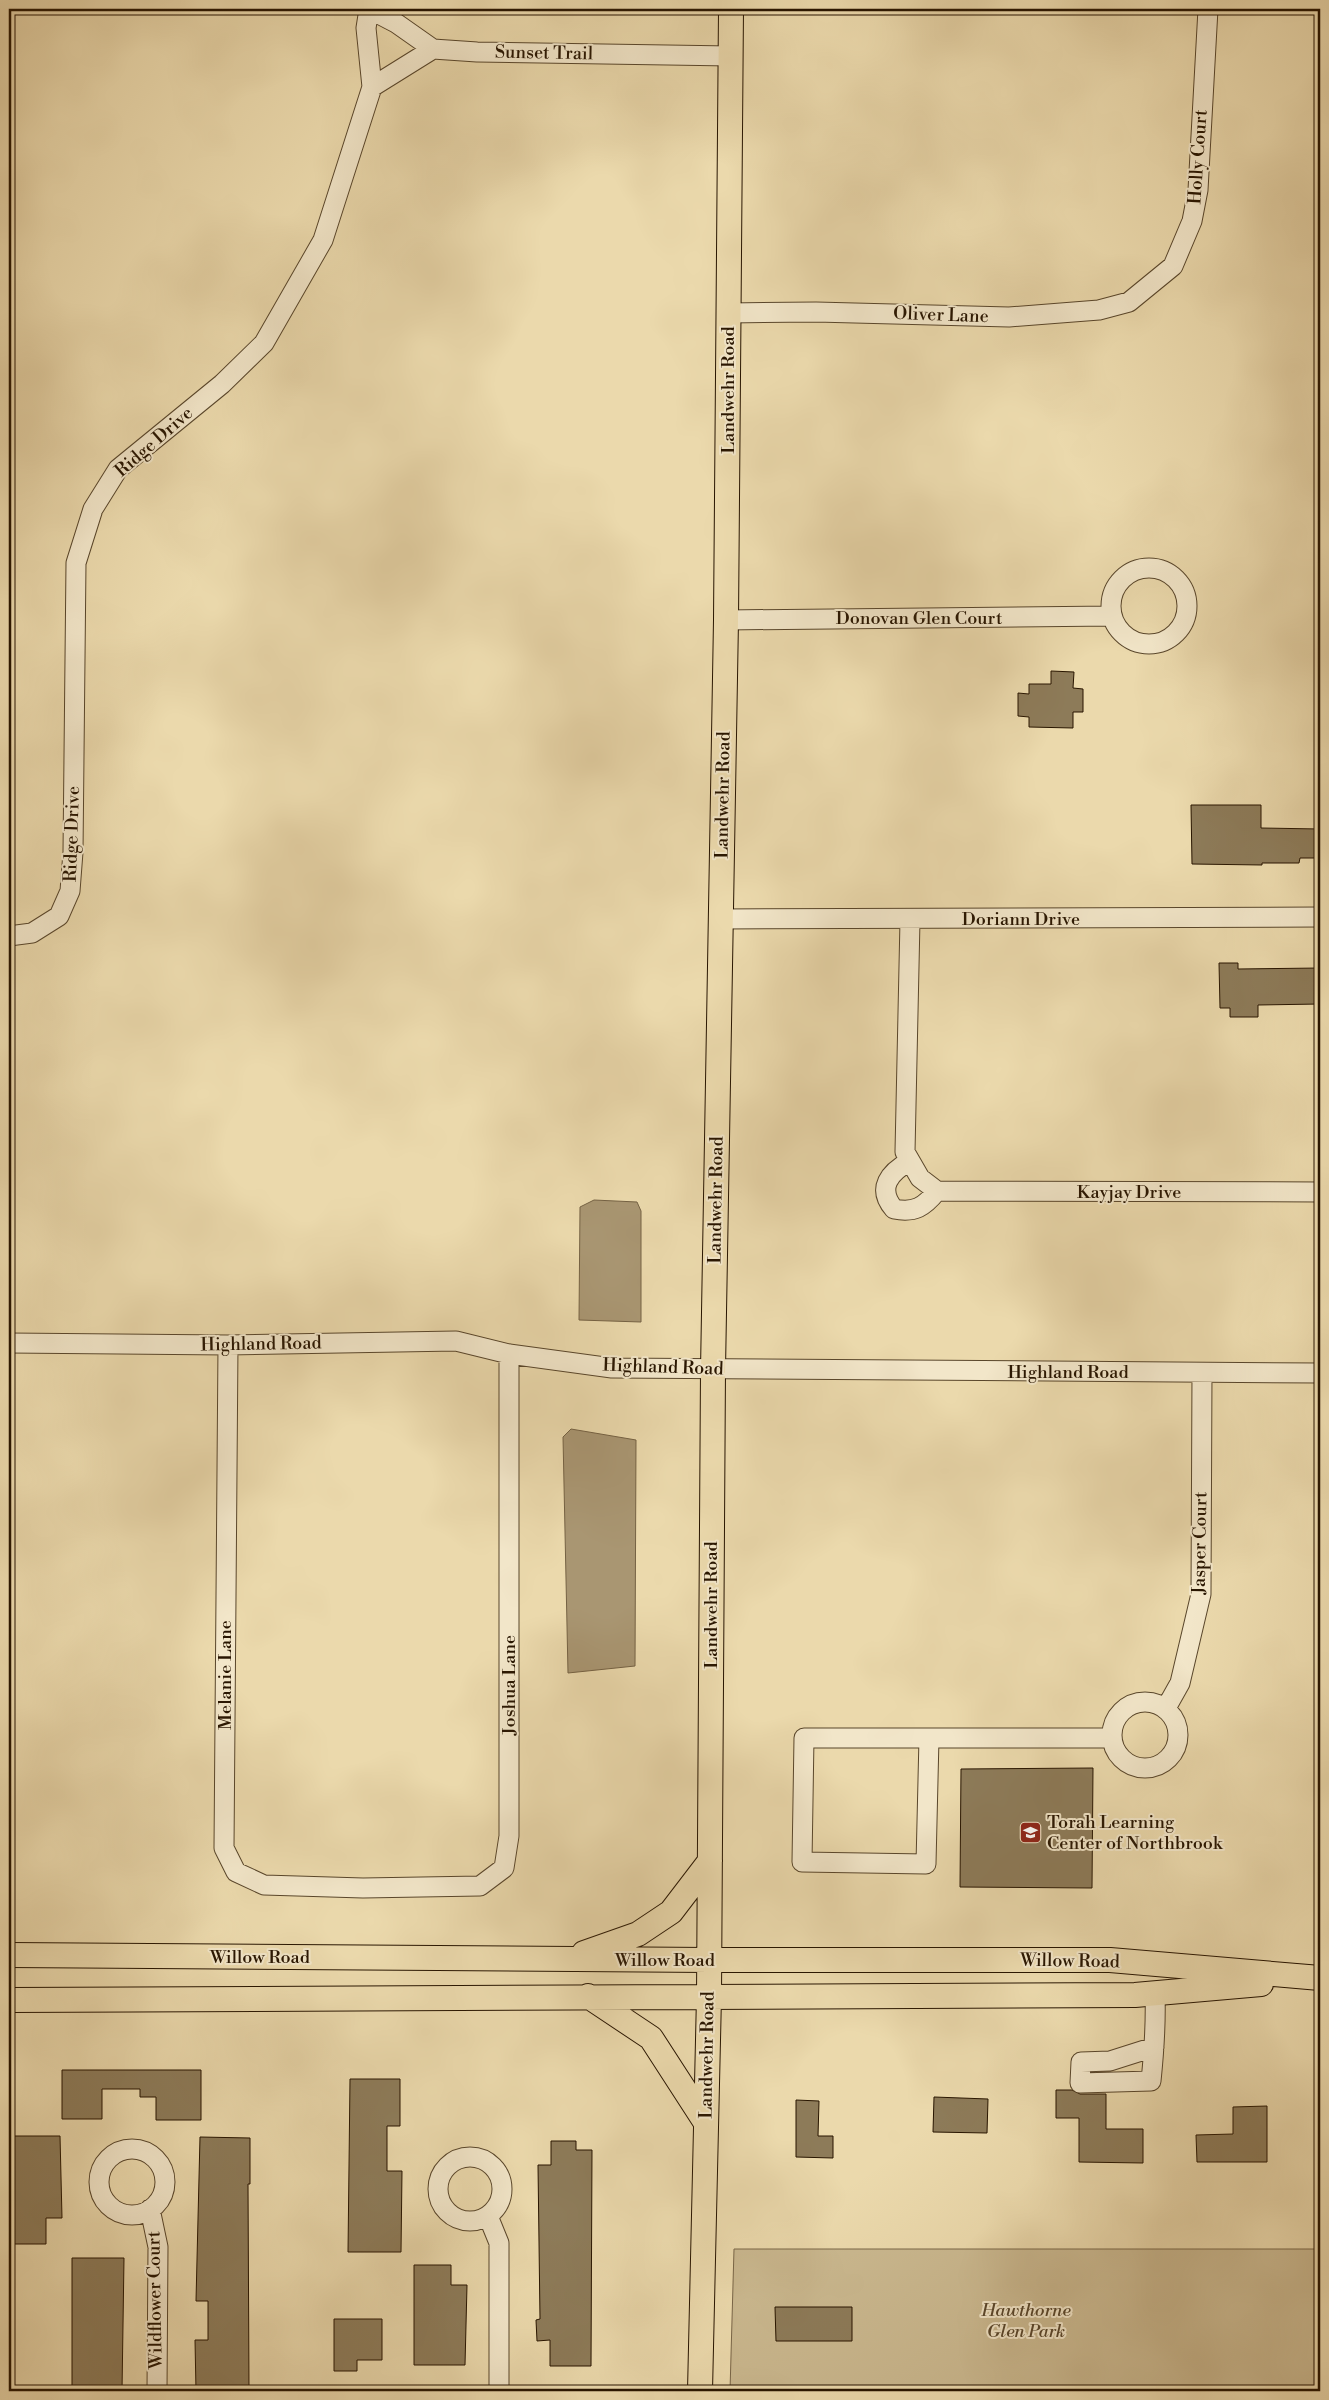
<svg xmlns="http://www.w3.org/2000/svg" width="1329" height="2400" font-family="'Libre Bodoni',serif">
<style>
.green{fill:#cab88f;stroke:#796648}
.water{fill:#a99672;stroke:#756244}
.building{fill:#8d7b59;stroke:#281500}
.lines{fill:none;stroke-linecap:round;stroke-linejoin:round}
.minor-casing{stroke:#59462b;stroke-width:21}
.major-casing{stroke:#281500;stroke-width:26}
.minor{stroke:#f2e6c9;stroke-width:19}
.major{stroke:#ebd9ac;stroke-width:24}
.labels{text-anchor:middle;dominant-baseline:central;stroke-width:4;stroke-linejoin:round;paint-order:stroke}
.street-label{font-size:18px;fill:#281500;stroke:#f2e6c9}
.poi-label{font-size:18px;fill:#281500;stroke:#f2e6c9;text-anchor:start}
.park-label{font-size:18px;font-style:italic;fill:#59462b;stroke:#f2e6c9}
</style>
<rect width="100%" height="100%" fill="#ebd9ac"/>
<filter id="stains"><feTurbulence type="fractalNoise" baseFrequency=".004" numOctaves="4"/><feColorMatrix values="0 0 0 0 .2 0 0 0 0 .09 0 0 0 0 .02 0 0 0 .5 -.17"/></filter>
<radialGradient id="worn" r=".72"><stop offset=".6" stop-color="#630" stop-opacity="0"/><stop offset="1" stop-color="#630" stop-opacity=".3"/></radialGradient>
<!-- green -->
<path class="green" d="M 734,2249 L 1320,2249 L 1320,2391 L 730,2391 Z"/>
<!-- water -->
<path class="water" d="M 594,1200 L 637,1202 L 641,1211 L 641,1322 L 579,1320 L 580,1207 Z
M 571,1429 L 636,1440 L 635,1666 L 568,1673 L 563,1437 Z"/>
<!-- building -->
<path class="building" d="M 1051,671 L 1074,672 L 1073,688 L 1083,689 L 1083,712 L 1073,712 L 1073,728 L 1029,727 L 1029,717 L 1018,716 L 1018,693 L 1029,694 L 1029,684 L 1051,684 Z
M 1191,805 L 1261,805 L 1261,828 L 1320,829 L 1320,858 L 1300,858 L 1299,863 L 1262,863 L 1262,865 L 1192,864 Z
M 1219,963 L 1238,963 L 1238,969 L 1320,968 L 1320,1004 L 1258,1005 L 1258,1017 L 1230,1017 L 1230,1008 L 1220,1008 Z
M 1093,1768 L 1092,1888 L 960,1887 L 961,1769 Z
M 62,2070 L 201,2070 L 201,2120 L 156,2120 L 156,2097 L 140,2097 L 140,2089 L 102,2089 L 102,2119 L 62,2119 Z
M 350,2079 L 400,2079 L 400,2126 L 387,2126 L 387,2171 L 402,2171 L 401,2252 L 348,2252 Z
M 1056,2090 L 1072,2090 L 1080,2094 L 1106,2094 L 1106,2129 L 1143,2129 L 1143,2163 L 1079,2162 L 1079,2118 L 1056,2118 Z
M 934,2097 L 988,2099 L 987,2133 L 933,2132 Z
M 796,2100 L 819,2101 L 818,2136 L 833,2136 L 833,2158 L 796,2157 Z
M 1267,2106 L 1267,2162 L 1197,2162 L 1196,2135 L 1233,2134 L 1233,2107 Z
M 9,2136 L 60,2136 L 62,2218 L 46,2218 L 46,2244 L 9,2244 Z
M 200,2137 L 250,2138 L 250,2184 L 248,2184 L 249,2391 L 196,2391 L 195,2340 L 208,2340 L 208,2301 L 196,2301 Z
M 551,2141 L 576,2141 L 576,2150 L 592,2150 L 591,2366 L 550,2366 L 550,2340 L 537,2341 L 536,2320 L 540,2319 L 538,2165 L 551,2165 Z
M 72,2258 L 124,2258 L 122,2391 L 72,2391 Z
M 414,2265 L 451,2265 L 451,2285 L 467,2285 L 465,2365 L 414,2365 Z
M 775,2307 L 852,2307 L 852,2341 L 776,2341 Z
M 334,2319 L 382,2319 L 382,2360 L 357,2360 L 357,2371 L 334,2371 Z"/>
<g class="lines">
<defs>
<path id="minor" d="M 369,9 L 396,23 L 433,49 L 477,52 L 731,56
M 369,9 L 366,28 L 372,87
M 729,313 L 816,312 L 1009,317 L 1099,310 L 1129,302 L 1173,266 L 1192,221 L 1198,190 L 1208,9
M1111 606a38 38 0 1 1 76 0a38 38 0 1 1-76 0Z
M 726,620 L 1112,616
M 721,919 L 1320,917
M 910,920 L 905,1152 L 920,1178 L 937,1191 L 1320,1192
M 9,936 L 32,933 L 59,916 L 70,891 L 73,852 L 76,563 L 93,509 L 118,469 L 222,384 L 264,343 L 323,240 L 372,87 L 433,49
M 910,1161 C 890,1172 876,1188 894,1209 C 915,1213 924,1207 937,1191
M 9,1343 L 228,1345 L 456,1341 L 509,1354 L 612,1368 L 1320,1373
M 228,1345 L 224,1848 L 236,1872 L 264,1885 L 363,1888 L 480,1886 L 504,1868 L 509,1836 L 509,1354
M1112 1735a33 33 0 1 1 66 0a33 33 0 1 1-66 0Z
M 1166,1708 L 1180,1683 L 1201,1594 L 1202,1373
M 929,1738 L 926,1864 L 802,1862 L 804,1738 L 1112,1738
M 1154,2047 L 1110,2061 L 1081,2062 L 1080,2083 L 1151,2081 C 1154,2052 1156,2023 1155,1994
M99 2182a33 33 0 1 1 66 0a33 33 0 1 1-66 0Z
M438 2189a32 32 0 1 1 64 0a32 32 0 1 1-64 0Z
M 150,2209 L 158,2247 L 157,2391
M 488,2216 L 499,2243 L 499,2391"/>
<path id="major" d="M 584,1953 L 638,1934 L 671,1912 L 710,1861
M 9,1955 L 709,1960 L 1110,1960 L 1320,1978
M 588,1996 L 651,2038 L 706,2123
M 9,2000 L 1135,1995 L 1261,1984
M 700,2391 L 709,1996 L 713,1370 L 726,620 L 731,9"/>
</defs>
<!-- minor casing -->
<use href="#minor" class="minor-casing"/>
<!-- major casing -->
<use href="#major" class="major-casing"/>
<!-- minor -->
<use href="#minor" class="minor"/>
<!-- major -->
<use href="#major" class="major"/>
</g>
<!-- icons -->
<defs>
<symbol id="school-square" viewBox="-11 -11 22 22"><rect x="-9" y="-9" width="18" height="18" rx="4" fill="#8f2418" stroke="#f2e6c9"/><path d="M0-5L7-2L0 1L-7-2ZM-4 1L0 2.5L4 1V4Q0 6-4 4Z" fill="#fff"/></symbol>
</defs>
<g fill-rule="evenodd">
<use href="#school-square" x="1018" y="1820" width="25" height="25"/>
</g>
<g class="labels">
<!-- street labels -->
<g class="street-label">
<text transform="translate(544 53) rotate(1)">Sunset Trail</text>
<text transform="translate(1198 157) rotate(-86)">Holly Court</text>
<text transform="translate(941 315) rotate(2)">Oliver Lane</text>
<text transform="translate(728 390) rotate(-90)">Landwehr Road</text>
<text transform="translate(154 442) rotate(-41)">Ridge Drive</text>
<text x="919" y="618">Donovan Glen Court</text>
<text transform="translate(723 795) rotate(-89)">Landwehr Road</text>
<text transform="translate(72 834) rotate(-88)">Ridge Drive</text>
<text x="1021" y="919">Doriann Drive</text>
<text x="1129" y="1192">Kayjay Drive</text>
<text transform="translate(716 1200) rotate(-89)">Landwehr Road</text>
<text transform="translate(261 1344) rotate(-1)">Highland Road</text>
<text transform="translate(663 1367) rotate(2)">Highland Road</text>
<text x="1068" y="1372">Highland Road</text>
<text transform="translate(1200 1543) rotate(-89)">Jasper Court</text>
<text transform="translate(711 1605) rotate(-90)">Landwehr Road</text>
<text transform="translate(225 1675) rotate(-90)">Melanie Lane</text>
<text transform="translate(509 1685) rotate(-90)">Joshua Lane</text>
<text x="260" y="1957">Willow Road</text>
<text x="665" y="1960">Willow Road</text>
<text transform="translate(1070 1961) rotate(1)">Willow Road</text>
<text transform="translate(707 2055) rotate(-89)">Landwehr Road</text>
<text transform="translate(155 2300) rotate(-91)">Wildflower Court</text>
</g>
<!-- poi labels -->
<g class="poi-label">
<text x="1047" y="1822">Torah Learning<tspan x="1047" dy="21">Center of Northbrook</tspan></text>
</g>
<!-- park labels -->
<g class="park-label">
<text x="1026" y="2310">Hawthorne<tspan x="1026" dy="21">Glen Park</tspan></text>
</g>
</g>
<!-- margin -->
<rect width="1329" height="2400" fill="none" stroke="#ebd9ac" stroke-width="30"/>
<rect x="10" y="10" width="1309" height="2380" fill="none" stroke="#281500" stroke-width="2.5"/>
<rect x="15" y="15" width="1299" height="2370" fill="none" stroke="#281500"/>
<rect width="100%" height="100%" filter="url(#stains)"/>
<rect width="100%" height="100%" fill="url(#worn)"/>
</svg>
